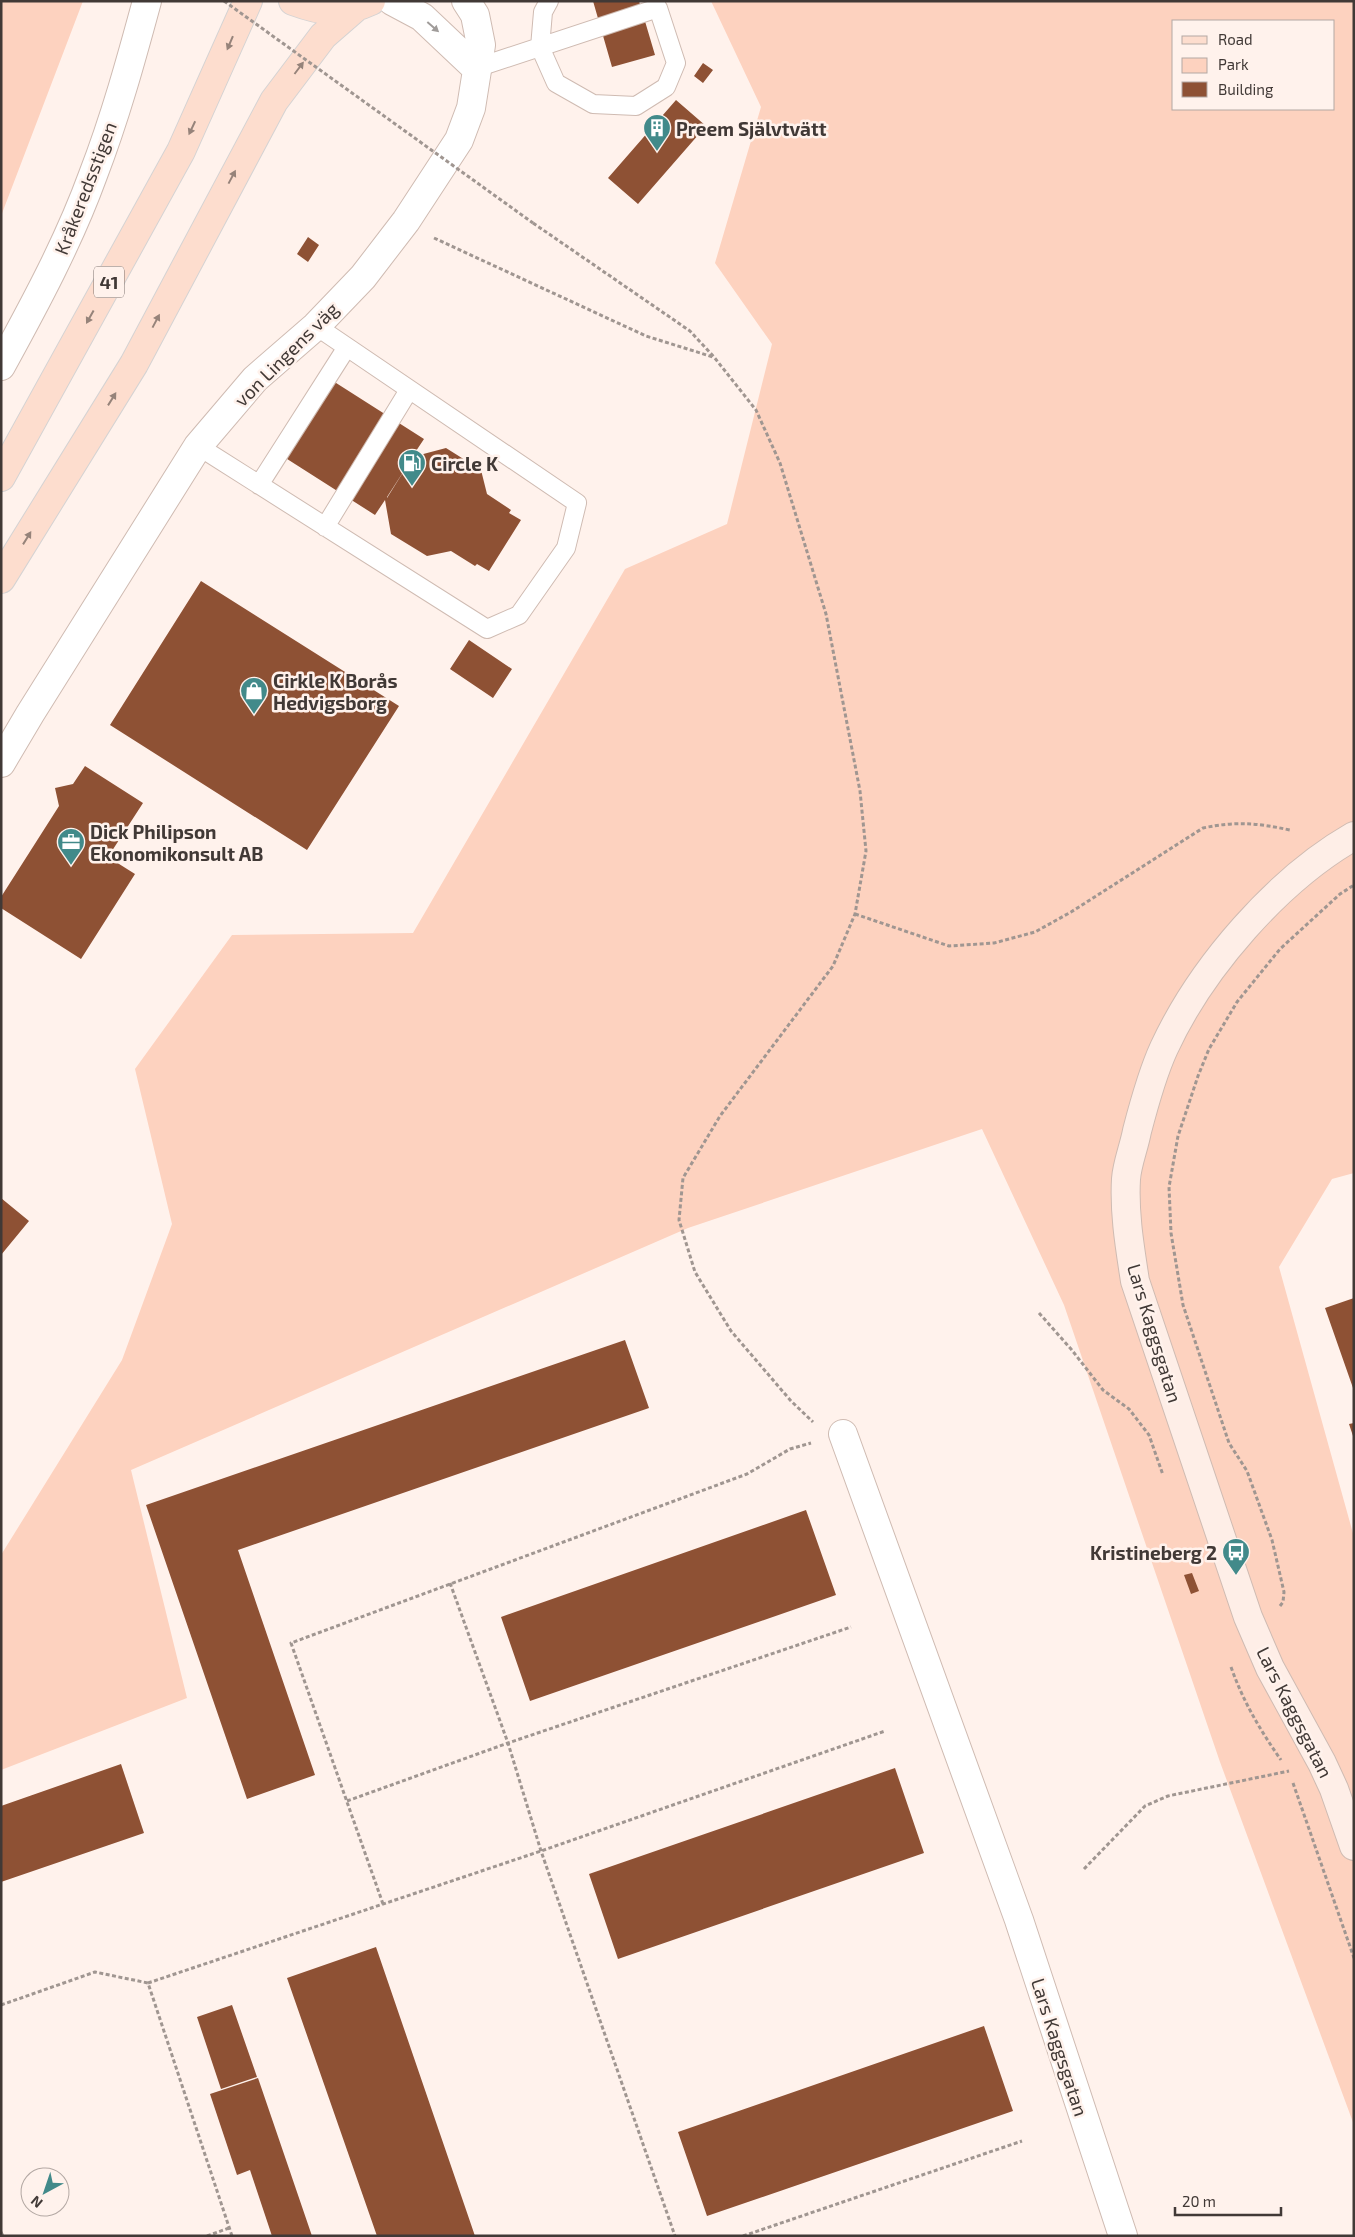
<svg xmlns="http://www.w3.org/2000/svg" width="1355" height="2237" font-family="'Exo 2',sans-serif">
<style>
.green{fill:#fdd2bf;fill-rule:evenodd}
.building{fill:#8e5134;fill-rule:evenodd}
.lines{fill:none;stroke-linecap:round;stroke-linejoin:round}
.lane-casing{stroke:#cfbbb2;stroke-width:20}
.street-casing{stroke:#cfbbb2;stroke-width:30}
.secondary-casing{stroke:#cfbbb2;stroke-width:30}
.primary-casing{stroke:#d5d3d3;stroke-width:30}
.path{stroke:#a09691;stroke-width:3;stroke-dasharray:4 2.5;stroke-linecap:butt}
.lane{stroke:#fff;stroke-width:18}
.street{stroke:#fff;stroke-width:28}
.secondary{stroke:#feeee7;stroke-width:28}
.primary{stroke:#fdddce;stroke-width:28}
.path-bridge{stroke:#a09691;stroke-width:3;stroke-dasharray:4 2.5;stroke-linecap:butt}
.oneway{fill:#a09c9a}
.oneway2{fill:#96837a}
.labels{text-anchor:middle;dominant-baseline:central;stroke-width:5;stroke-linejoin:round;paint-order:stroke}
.shield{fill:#fff2ec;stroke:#7a706d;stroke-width:1}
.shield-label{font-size:18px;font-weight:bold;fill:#413936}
.poi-label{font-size:19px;font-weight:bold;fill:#413936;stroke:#fff2ec;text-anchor:start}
.street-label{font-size:19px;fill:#413936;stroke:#fff2ec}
</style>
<rect width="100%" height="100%" fill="#fff2ec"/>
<!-- green -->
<path class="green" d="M 1,1 L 83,1 L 1,216 Z
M 711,1 L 1354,1 L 1354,1173 L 1332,1179 L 1279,1267 L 1354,1537 L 1354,2125 L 1220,1762 L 1064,1305 L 982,1129 L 688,1228 L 131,1470 L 187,1698 L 1,1770 L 1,1555 L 122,1360 L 172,1224 L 135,1069 L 232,935 L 413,933 L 625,569 L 727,524 L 772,344 L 715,263 L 761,107 ZM 1174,21 L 1334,21 L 1334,109 L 1174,109 Z"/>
<!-- building -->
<path class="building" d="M 593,1 L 639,1 L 655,55 L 612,67 Z
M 703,63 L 713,70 L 703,83 L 694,76 Z
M 676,100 L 706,126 L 638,204 L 608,178 Z
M 308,237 L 319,245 L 308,262 L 297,254 Z
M 322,374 L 424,439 L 412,457 L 446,448 L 481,470 L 487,494 L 511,510 L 509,513 L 521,520 L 489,571 L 477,564 L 475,566 L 451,551 L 427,556 L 391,534 L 385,500 L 375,515 L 273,450 ZM 407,466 L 387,498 L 387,497 Z
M 201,581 L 399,706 L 307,850 L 110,725 Z
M 469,640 L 512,669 L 493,698 L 450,669 Z
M 85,766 L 143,803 L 108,857 L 135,874 L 81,959 L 1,908 L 1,897 L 59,806 L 55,788 L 73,784 Z
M 1,1198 L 29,1221 L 1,1255 Z
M 1354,1298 L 1354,1388 L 1353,1388 L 1325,1308 Z
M 625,1340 L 649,1408 L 238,1550 L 315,1775 L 247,1799 L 146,1505 Z
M 1354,1423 L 1354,1436 L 1353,1436 L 1349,1424 Z
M 806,1510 L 836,1595 L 530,1701 L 501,1617 Z
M 1192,1573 L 1199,1591 L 1191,1594 L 1184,1575 Z
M 121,1764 L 144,1833 L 1,1882 L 1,1806 Z
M 895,1768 L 924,1853 L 618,1959 L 589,1874 Z
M 376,1947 L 475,2236 L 377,2236 L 287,1978 Z
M 232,2005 L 257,2077 L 221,2089 L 197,2017 Z
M 984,2026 L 1013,2111 L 707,2216 L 678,2132 Z
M 258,2078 L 312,2236 L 272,2236 L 250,2170 L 237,2175 L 210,2094 Z"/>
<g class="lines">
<defs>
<path id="lane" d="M 476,68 L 658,8 L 676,63 L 666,87 L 636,106 L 593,104 L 556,83 L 540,47 L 543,12 L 549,1
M 198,446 L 487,629 L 519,615 L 566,548 L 577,503 L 316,326
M 259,485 L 347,347
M 325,527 L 409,390"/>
<path id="street" d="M 392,1 L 422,17 L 476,68
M 1,366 C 35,304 69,241 93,175 C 115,118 131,60 147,1
M 1,763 L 30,714 L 198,446 L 255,379 L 316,326 L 363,277 L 406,221 L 459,140 L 471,108 L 481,45 L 475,15 L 466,1
M 843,1434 L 1019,1920 L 1123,2236"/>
<path id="secondary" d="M 1354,836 C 1277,880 1201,968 1164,1048 C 1152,1074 1144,1104 1137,1131 C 1134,1147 1127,1164 1126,1179 C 1124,1214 1130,1248 1135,1281 L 1248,1617 L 1270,1668 L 1322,1763 L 1334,1789 L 1354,1846"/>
<path id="primary" d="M 293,1 C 323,12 341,15 371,1
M 1,477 L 181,151 L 248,1
M 1,579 L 134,364 L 274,101 L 323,36 L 354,9"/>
</defs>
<!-- lane casing -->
<use href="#lane" class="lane-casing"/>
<!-- street casing -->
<use href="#street" class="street-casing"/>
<!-- secondary casing -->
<use href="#secondary" class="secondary-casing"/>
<!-- primary casing -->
<use href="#primary" class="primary-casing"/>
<!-- path -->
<path class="path" d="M 533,223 L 690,331 L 714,357 L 756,410 L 780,463 L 826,614 L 860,791 L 866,851 L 855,914 L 833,966 L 720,1116 L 683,1178 L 679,1220 L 695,1272 L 731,1331 L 791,1401 L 813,1422
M 434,238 L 646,336 L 713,357
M 855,914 L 949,946 L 994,943 L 1035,932 L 1071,912 L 1203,828 C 1236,821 1257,823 1290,830
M 1039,1313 L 1071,1349 L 1103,1390 L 1129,1409 L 1149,1435 L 1163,1475
M 450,1583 L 508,1743 L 541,1851 L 675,2236
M 1280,1606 L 1283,1602 L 1284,1592 L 1272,1540 L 1247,1471 L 1229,1443 L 1183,1305 L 1171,1233 L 1169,1187 L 1178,1136 L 1198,1076 L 1209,1049 L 1237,1002 L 1280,949 L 1340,894 L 1354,885
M 1231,1667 C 1243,1701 1260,1730 1281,1760
M 1293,1783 L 1354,1958
M 347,1801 L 508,1743 L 851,1627
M 1084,1869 L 1145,1806 L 1168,1796 L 1289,1771
M 383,1904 L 291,1643 L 747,1474 L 790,1449 L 811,1443
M 1,2005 L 95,1972 L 148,1983
M 1,2232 L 3,2236
M 207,2236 L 229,2228
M 232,2236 L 148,1983 L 541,1851 L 885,1731
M 743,2236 L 1022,2141"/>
<!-- lane -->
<use href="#lane" class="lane"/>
<!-- street -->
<use href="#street" class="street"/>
<!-- secondary -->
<use href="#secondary" class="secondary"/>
<!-- primary -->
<use href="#primary" class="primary"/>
<!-- path-bridge -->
<path class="path-bridge" d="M 224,1 L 533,223"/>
</g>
<!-- one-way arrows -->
<defs><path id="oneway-solid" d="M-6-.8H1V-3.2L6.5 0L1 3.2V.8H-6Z" transform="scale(1.25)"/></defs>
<use class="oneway" href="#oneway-solid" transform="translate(433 27) rotate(41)"/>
<g class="oneway2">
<use href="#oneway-solid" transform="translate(230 43) rotate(113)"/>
<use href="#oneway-solid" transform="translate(299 68) rotate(-53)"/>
<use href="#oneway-solid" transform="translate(192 128) rotate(115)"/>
<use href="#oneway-solid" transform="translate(232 177) rotate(-62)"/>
<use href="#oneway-solid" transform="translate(90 317) rotate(119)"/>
<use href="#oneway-solid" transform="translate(156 321) rotate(-62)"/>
<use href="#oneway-solid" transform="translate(112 399) rotate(-58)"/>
<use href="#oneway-solid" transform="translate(27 538) rotate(-58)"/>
</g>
<!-- icons -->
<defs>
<symbol id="building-pin" viewBox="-11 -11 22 30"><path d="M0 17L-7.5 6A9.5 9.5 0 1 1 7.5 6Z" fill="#428a8a" stroke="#fff2ec"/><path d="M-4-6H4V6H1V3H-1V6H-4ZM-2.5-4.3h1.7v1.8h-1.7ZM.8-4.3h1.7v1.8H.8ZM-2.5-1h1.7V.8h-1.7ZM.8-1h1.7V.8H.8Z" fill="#fff"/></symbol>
<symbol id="fuel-pin" viewBox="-11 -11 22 30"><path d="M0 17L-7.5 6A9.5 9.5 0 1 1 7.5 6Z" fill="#428a8a" stroke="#fff2ec"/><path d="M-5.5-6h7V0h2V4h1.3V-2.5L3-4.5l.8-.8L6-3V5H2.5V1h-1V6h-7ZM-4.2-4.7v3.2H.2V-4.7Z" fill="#fff"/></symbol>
<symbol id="shop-pin" viewBox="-11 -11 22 30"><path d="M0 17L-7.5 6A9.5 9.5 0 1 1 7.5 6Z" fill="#428a8a" stroke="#fff2ec"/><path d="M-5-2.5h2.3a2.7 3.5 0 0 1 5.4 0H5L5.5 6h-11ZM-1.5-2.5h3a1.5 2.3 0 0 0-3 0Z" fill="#fff"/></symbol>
<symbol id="office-pin" viewBox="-11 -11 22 30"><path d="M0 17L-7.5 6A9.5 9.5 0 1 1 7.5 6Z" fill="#428a8a" stroke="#fff2ec"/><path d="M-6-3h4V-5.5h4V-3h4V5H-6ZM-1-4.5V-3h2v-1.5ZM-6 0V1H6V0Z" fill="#fff"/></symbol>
<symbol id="bus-pin" viewBox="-11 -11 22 30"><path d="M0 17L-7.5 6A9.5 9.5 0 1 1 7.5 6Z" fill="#428a8a" stroke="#fff2ec"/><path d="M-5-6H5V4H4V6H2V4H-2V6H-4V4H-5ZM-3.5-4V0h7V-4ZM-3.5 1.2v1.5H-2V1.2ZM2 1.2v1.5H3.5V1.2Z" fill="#fff"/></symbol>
</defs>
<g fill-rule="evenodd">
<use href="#building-pin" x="641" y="112" width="32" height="43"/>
<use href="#fuel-pin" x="396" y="447" width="32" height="43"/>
<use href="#shop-pin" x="238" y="675" width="32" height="43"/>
<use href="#office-pin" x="55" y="826" width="32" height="43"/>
<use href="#bus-pin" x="1220" y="1536" width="32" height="43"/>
</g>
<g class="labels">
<!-- shield labels -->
<rect class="shield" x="94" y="266.5" width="30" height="31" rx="4"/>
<g class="shield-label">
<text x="109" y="282">41</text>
</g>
<!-- poi labels -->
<g class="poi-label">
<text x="676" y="128">Preem Självtvätt</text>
<text x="431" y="463">Circle K</text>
<text x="273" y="680">Cirkle K Borås<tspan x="273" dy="22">Hedvigsborg</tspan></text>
<text x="90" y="831">Dick Philipson<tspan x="90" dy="22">Ekonomikonsult AB</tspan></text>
<text x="1217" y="1552" text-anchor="end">Kristineberg 2</text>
</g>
<!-- street labels -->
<g class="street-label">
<text transform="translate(85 188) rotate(-69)">Kråkeredsstigen</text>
<text transform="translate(286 354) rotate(-45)">von Lingens väg</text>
<text transform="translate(1155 1333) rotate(73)">Lars Kaggsgatan</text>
<text transform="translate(1295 1712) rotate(63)">Lars Kaggsgatan</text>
<text transform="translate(1060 2047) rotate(72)">Lars Kaggsgatan</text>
</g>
</g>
<!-- border -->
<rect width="1355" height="2237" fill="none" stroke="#413936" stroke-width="5"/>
<!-- legend -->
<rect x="1172" y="20" width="162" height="90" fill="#fff2ec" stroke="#b3a8a3"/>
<rect x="1182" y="36" width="25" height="8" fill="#fdddce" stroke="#b3a8a3"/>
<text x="1218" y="45" font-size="15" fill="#413936">Road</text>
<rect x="1182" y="58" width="25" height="15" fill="#fdd2bf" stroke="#b3a8a3"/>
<text x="1218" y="70" font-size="15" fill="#413936">Park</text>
<rect x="1182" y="82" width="25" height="15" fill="#8e5134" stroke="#b3a8a3"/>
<text x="1218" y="95" font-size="15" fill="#413936">Building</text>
<!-- north arrow -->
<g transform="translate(45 2192) rotate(220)"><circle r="24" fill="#fff2ec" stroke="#b3a8a3"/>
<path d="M0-4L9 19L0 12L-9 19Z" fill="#428a8a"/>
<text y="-8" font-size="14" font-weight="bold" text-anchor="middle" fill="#413936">N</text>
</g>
<!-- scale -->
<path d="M1175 2207v8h106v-8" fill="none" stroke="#413936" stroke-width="2.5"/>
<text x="1182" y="2207" font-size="15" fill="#413936" stroke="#fff2ec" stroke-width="4" paint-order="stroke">20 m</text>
</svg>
